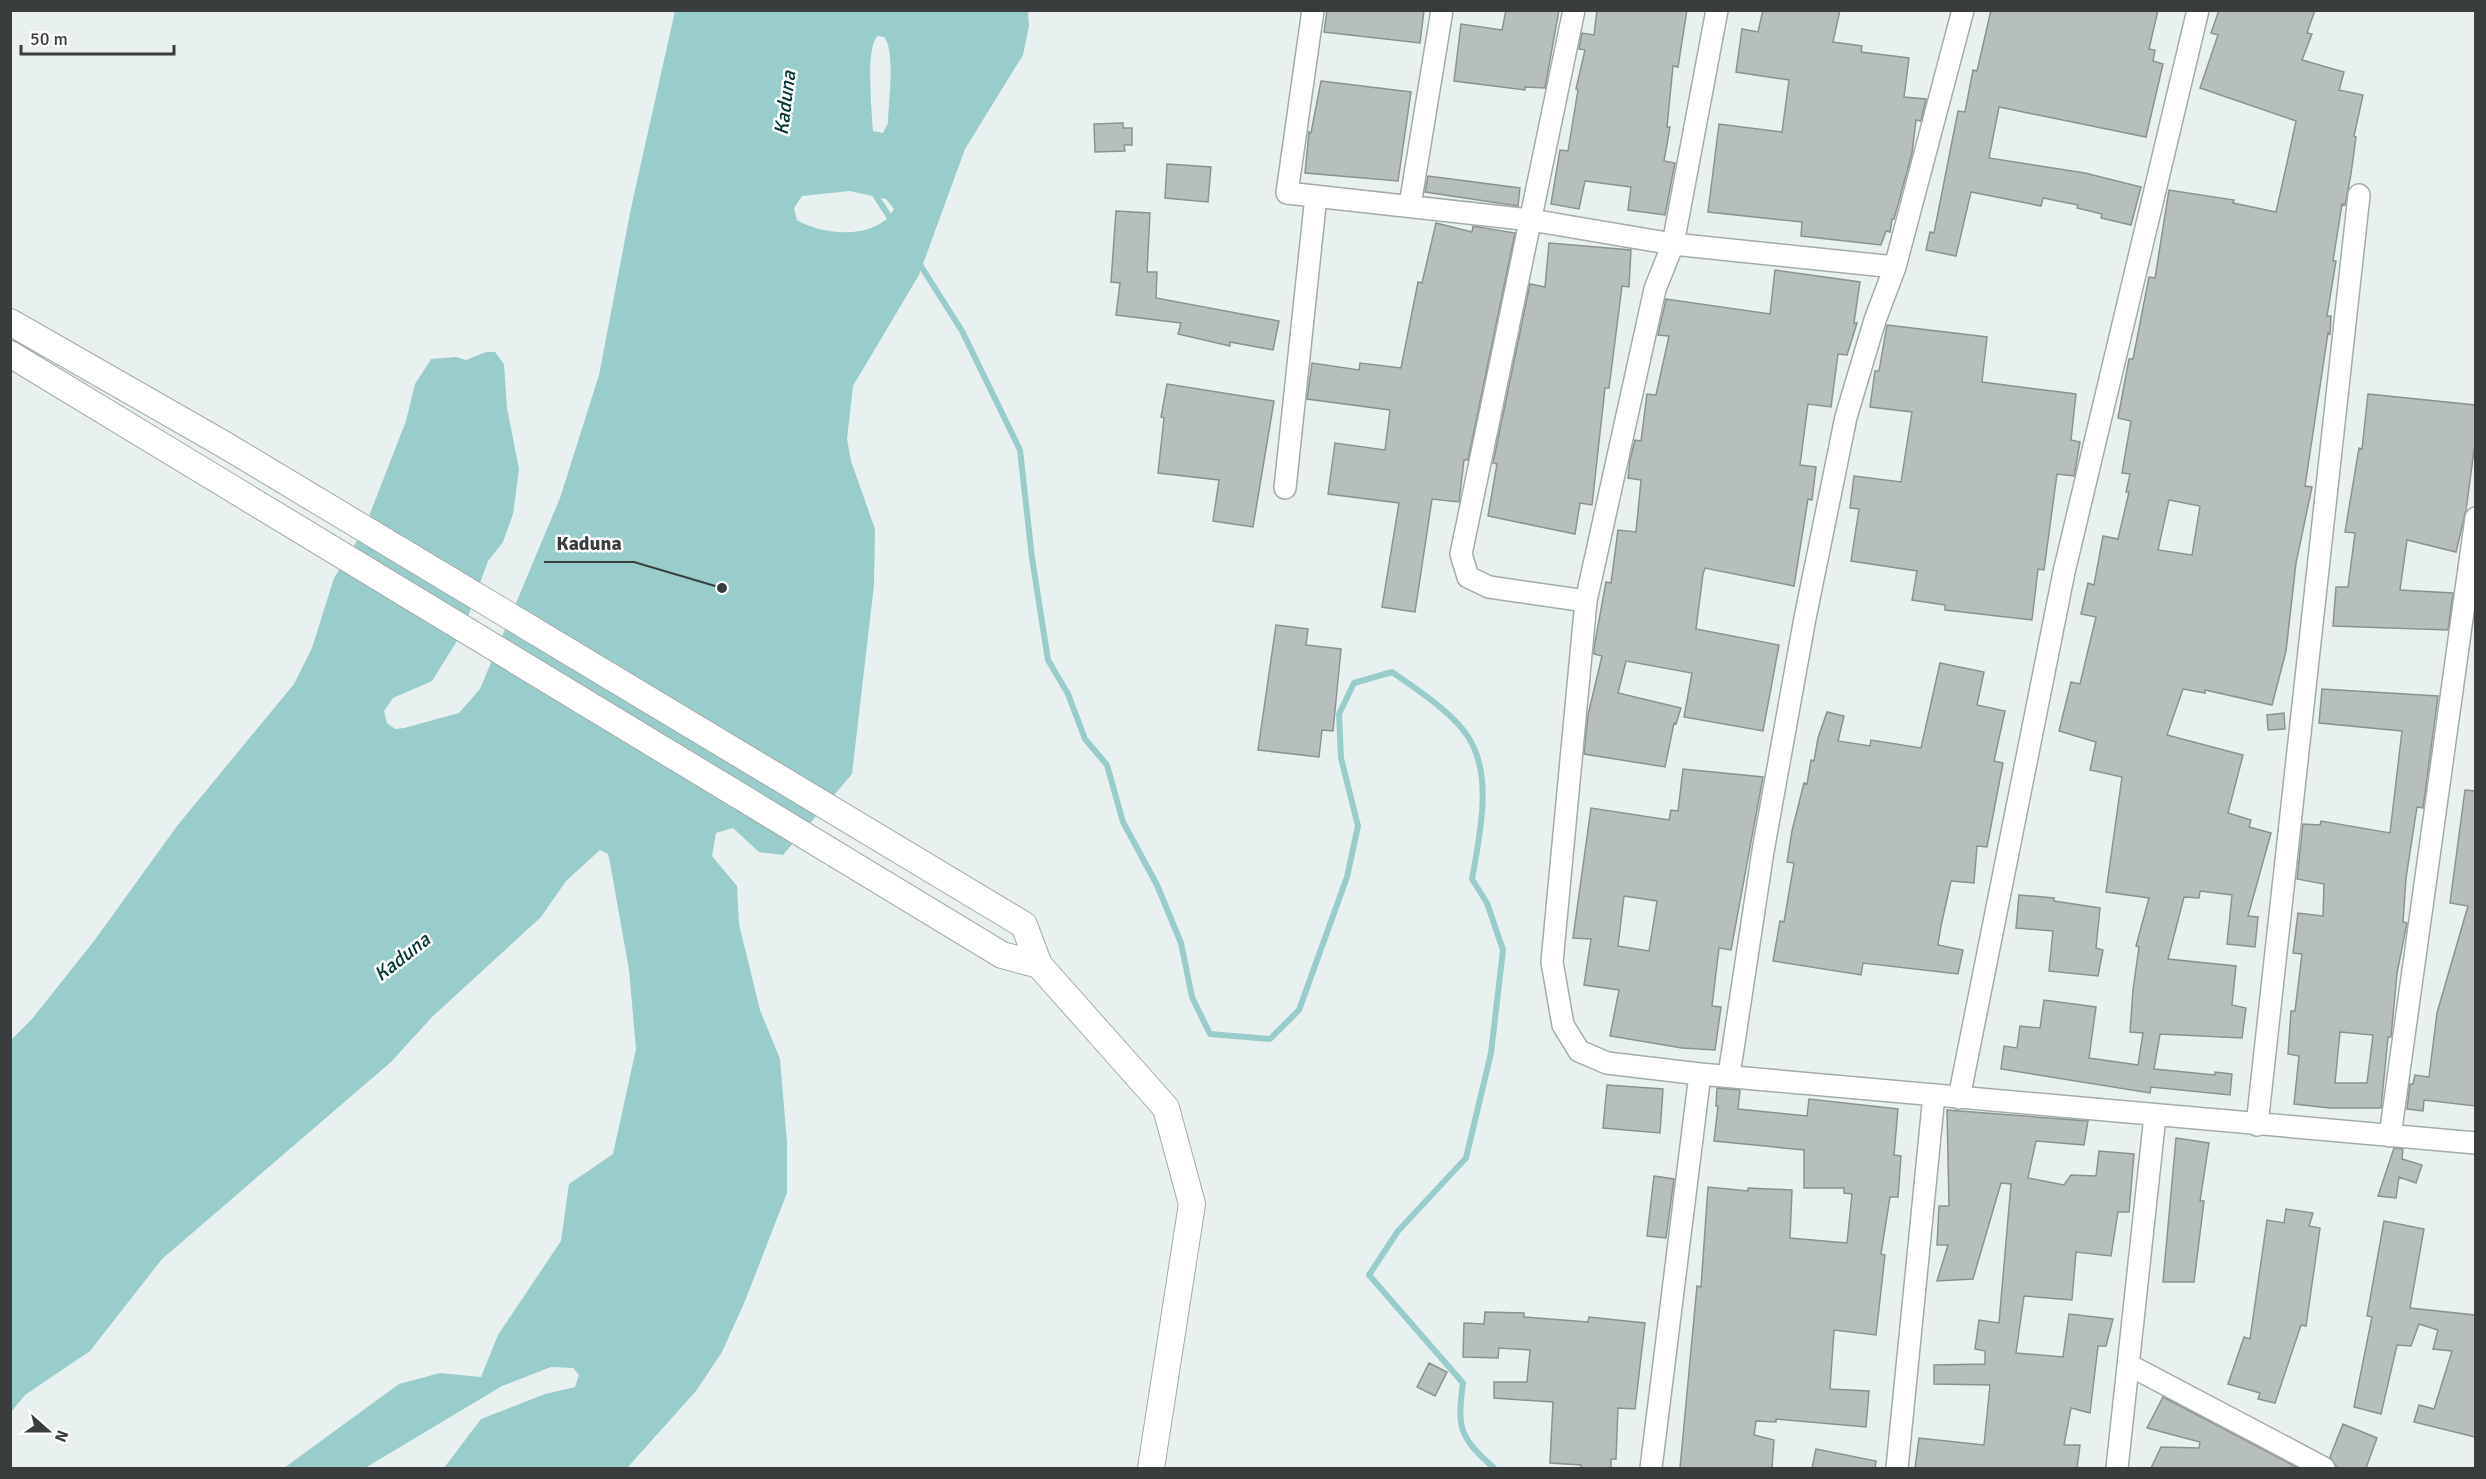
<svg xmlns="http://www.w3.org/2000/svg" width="2486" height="1479" font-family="Signika,sans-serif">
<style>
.water{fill:#99cdcb;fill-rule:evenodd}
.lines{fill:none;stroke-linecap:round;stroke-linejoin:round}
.stream{stroke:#99cdcb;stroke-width:6}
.building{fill:#b6bebe;stroke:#8b9392;stroke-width:1.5;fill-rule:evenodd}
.minor-casing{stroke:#a3abab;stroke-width:24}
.tertiary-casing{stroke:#a3abab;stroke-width:28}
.minor{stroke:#fff;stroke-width:21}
.tertiary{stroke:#fff;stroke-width:26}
.labels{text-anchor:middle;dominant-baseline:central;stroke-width:5;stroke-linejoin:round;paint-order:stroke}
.water-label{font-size:20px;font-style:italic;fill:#013534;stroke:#fff}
.leader{fill:none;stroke:#3a3d3d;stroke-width:2}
.callout-dot{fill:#3a3d3d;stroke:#fff;stroke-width:2}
.callout-label{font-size:20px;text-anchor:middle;font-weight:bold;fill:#3a3d3d;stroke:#fff;stroke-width:5;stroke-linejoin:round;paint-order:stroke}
</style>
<rect width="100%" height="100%" fill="#e8f1f0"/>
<!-- water -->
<path class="water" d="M 675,11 L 1028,11 L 1029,26 L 1023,55 L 965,149 L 919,275 L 853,386 L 847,439 L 851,461 L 875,529 L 874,585 L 852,774 L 783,855 L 759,852 L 733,828 L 716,833 L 712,856 L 737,886 L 739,924 L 760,1010 L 780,1059 L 787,1142 L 787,1193 L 745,1301 L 722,1352 L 696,1391 L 627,1468 L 444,1468 L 481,1419 L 545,1394 L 575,1387 L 579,1375 L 573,1368 L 551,1367 L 502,1386 L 365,1468 L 284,1468 L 399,1384 L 440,1373 L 481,1377 L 498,1335 L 561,1241 L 569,1184 L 613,1154 L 636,1049 L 629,970 L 610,863 L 608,854 L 600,850 L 566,881 L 541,917 L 432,1017 L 391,1062 L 162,1259 L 90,1351 L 25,1395 L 11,1412 L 11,1040 L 32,1019 L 94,941 L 177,826 L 294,684 L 312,648 L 334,578 L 364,529 L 406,421 L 415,384 L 431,359 L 456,357 L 466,360 L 486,352 L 495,352 L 504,364 L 507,408 L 519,469 L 513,514 L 503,542 L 488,561 L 462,633 L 432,681 L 393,698 L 384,711 L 387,723 L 395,729 L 404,728 L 459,713 L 480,689 L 560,498 L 599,375 L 631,208 ZM 878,36 L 884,37 C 896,51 888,103 888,123 L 883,133 L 873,131 C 872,113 865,45 878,36 ZM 850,191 L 886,199 L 894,209 C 878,240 823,236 797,220 L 794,208 L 802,196 Z"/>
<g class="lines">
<!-- stream -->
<path class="stream" d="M 874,193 L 894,224
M 919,263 L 962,331 L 1020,450 L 1032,558 L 1048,660 L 1068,694 L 1085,739 L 1107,765 L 1123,822 L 1157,885 L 1181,943 L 1192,997 L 1210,1034 L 1270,1039 L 1299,1010 L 1347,877 L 1358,826 L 1341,758 L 1339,714 L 1354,683 L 1392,672 C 1415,688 1447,709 1464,731 C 1495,770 1480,834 1472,879 L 1487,903 L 1503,950 L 1491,1053 L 1466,1158 L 1398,1231 L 1369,1275 L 1463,1383 C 1457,1428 1459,1437 1494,1468"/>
</g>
<!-- building -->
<path class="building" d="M 1327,10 L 1424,10 L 1420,43 L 1324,32 Z
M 1506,10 L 1559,10 L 1545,88 L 1525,87 L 1525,90 L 1454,81 L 1461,24 L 1502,30 Z
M 1597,10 L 1687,10 L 1678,67 L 1673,66 L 1667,127 L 1670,127 L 1664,161 L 1675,163 L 1665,215 L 1628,210 L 1631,187 L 1585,181 L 1579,209 L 1551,204 L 1560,150 L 1568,151 L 1578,90 L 1576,89 L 1585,50 L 1579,49 L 1582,33 L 1594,35 Z
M 1763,10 L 1840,10 L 1833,42 L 1862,46 L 1861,52 L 1909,58 L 1904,97 L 1926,99 L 1921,121 L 1916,120 L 1912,153 L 1894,219 L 1892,219 L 1890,232 L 1886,231 L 1881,245 L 1801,236 L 1802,222 L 1708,212 L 1719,124 L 1782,132 L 1789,80 L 1736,72 L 1742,29 L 1758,32 Z
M 1991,10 L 2158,10 L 2149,49 L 2155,50 L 2153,61 L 2163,64 L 2146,137 L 1999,107 L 1989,158 L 2085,173 L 2141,187 L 2131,225 L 2101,218 L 2102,214 L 2077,208 L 2078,205 L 2043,198 L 2041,206 L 1971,192 L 1956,256 L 1926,250 L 1930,232 L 1934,233 L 1958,111 L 1965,112 L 1973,70 L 1977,71 Z
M 2219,10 L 2315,10 L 2307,33 L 2312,34 L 2302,60 L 2344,72 L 2339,90 L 2363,95 L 2354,136 L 2356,137 L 2351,174 L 2345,205 L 2342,204 L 2333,261 L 2336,261 L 2327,316 L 2331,316 L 2330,334 L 2328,333 L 2305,486 L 2312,487 L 2296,563 L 2286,651 L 2272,705 L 2205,690 L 2205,693 L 2183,689 L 2167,735 L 2243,755 L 2228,813 L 2251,820 L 2249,827 L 2271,833 L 2248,916 L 2258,917 L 2255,947 L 2227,944 L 2232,895 L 2200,891 L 2199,898 L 2184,897 L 2168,959 L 2236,966 L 2232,1005 L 2246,1008 L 2242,1038 L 2160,1034 L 2154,1069 L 2215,1075 L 2215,1072 L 2232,1074 L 2230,1095 L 2151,1087 L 2150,1093 L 2001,1069 L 2004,1046 L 2017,1048 L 2020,1026 L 2040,1028 L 2044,1000 L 2096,1007 L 2089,1058 L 2138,1065 L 2143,1033 L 2130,1032 L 2133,990 L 2139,947 L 2136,946 L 2149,898 L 2106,892 L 2122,777 L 2090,770 L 2096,742 L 2059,731 L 2071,682 L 2080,684 L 2096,617 L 2081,614 L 2088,583 L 2094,585 L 2103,536 L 2118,539 L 2129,492 L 2126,492 L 2130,474 L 2122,473 L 2131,421 L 2118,418 L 2129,359 L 2133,359 L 2149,277 L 2155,278 L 2169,190 L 2234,200 L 2233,203 L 2276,212 L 2287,163 L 2296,121 L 2200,88 L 2218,35 L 2211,33 ZM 2169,500 L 2200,506 L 2192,555 L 2158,550 Z
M 1321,81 L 1411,92 L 1398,181 L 1305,173 L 1309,132 L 1311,133 Z
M 1123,123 L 1123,128 L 1132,128 L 1132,145 L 1124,145 L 1125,151 L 1095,152 L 1094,124 Z
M 1167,164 L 1211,167 L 1208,202 L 1165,198 Z
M 1428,176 L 1520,188 L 1518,206 L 1425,192 Z
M 1116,211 L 1150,213 L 1147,272 L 1157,272 L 1156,298 L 1279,321 L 1273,350 L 1230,342 L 1230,346 L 1178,334 L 1181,323 L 1116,315 L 1120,283 L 1111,282 Z
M 1436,223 L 1472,232 L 1473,226 L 1515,233 L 1468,460 L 1464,460 L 1459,502 L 1432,499 L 1415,612 L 1382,607 L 1399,503 L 1328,494 L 1335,443 L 1385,450 L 1390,410 L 1307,399 L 1312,363 L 1359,370 L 1360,363 L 1401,368 L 1418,282 L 1422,283 Z
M 1549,243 L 1631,250 L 1629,287 L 1622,286 L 1609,388 L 1605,388 L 1592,505 L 1580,503 L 1575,534 L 1488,516 L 1497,464 L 1493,463 L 1530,284 L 1545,287 Z
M 1775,270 L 1860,282 L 1854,323 L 1857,323 L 1847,355 L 1838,354 L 1831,407 L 1808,404 L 1800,465 L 1816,467 L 1812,500 L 1808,499 L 1794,586 L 1705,568 L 1703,574 L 1696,629 L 1779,645 L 1763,731 L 1684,717 L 1692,673 L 1626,661 L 1618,693 L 1681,708 L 1676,724 L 1674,723 L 1665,767 L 1584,754 L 1588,715 L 1602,656 L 1594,654 L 1594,648 L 1606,582 L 1611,583 L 1618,530 L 1636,532 L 1641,480 L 1628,478 L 1630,460 L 1635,440 L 1641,441 L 1647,394 L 1656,395 L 1669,336 L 1658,335 L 1666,299 L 1770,314 Z
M 1887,325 L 1987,337 L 1982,382 L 2076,394 L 2071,440 L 2080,442 L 2076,465 L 2074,476 L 2057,474 L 2044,570 L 2038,569 L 2032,620 L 1945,610 L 1945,605 L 1912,600 L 1917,571 L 1851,561 L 1859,509 L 1850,508 L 1854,476 L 1901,482 L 1912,412 L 1870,407 L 1875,371 L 1879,371 Z
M 1167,384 L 1274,401 L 1253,527 L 1213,521 L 1219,480 L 1158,473 L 1164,418 L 1161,417 Z
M 2368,394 L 2475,405 L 2475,443 L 2466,510 L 2456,552 L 2407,540 L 2400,590 L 2453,593 L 2448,630 L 2333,626 L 2336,587 L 2348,587 L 2355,533 L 2345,532 L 2359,448 L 2362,449 Z
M 1276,625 L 1308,629 L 1306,645 L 1341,649 L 1333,731 L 1322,730 L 1319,757 L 1258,750 Z
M 1940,663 L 1984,672 L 1977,705 L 2005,711 L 1994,761 L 2003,763 L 1987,847 L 1977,846 L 1974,883 L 1951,881 L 1941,926 L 1938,945 L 1963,950 L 1958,974 L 1863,963 L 1861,975 L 1773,961 L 1780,921 L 1784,922 L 1794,863 L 1787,862 L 1792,831 L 1804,783 L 1807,784 L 1811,760 L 1814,761 L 1818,738 L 1827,712 L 1844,716 L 1838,741 L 1870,746 L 1871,740 L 1921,748 Z
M 2322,689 L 2438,696 L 2423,808 L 2417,807 L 2406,878 L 2403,922 L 2407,923 L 2397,973 L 2391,1037 L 2388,1037 L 2381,1108 L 2330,1108 L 2294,1104 L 2299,1056 L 2288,1054 L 2291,1011 L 2295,1011 L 2302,954 L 2293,953 L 2298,913 L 2323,916 L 2324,884 L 2297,879 L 2303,824 L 2320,825 L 2321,821 L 2390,833 L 2402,731 L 2319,723 ZM 2340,1032 L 2373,1035 L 2367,1083 L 2335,1083 Z
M 2284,713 L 2285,729 L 2268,730 L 2267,715 Z
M 1683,769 L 1763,777 L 1731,950 L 1719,948 L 1712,1006 L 1721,1007 L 1715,1050 L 1682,1048 L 1610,1036 L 1619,990 L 1584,985 L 1591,939 L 1573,938 L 1591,808 L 1669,820 L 1671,810 L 1678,811 ZM 1624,896 L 1657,901 L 1649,951 L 1618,946 Z
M 2465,790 L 2475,791 L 2475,1106 L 2424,1100 L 2423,1111 L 2407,1109 L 2410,1084 L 2413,1084 L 2415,1075 L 2429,1077 L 2437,1013 L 2468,906 L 2450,903 Z
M 2019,895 L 2054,898 L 2054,901 L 2100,908 L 2096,948 L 2103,950 L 2098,976 L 2049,971 L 2053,931 L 2016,928 Z
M 1607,1085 L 1663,1089 L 1660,1133 L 1603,1128 Z
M 1717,1088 L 1740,1090 L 1738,1109 L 1807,1116 L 1809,1099 L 1898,1109 L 1894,1155 L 1901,1156 L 1898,1197 L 1890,1197 L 1881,1254 L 1885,1255 L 1876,1335 L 1834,1330 L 1830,1389 L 1869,1391 L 1866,1427 L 1776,1419 L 1776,1422 L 1756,1421 L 1754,1435 L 1774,1440 L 1772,1468 L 1680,1468 L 1697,1286 L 1701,1287 L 1708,1187 L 1748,1191 L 1748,1188 L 1792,1190 L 1790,1238 L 1847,1243 L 1852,1194 L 1844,1193 L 1844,1188 L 1804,1188 L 1804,1150 L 1714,1141 L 1718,1106 L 1716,1106 Z
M 1947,1110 L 2088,1121 L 2084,1145 L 2036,1141 L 2028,1178 L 2064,1185 L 2071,1175 L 2096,1176 L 2099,1151 L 2134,1154 L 2129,1212 L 2118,1212 L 2111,1256 L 2076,1252 L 2072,1300 L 2024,1296 L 2016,1353 L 2063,1357 L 2069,1314 L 2113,1319 L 2106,1346 L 2098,1346 L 2090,1413 L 2071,1408 L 2064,1445 L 2080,1445 L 2077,1468 L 1915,1468 L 1919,1438 L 1984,1445 L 1990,1385 L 1934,1384 L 1934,1365 L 1985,1364 L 1985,1351 L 1975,1349 L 1979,1320 L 1999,1323 L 2011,1184 L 2001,1183 L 1973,1279 L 1937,1281 L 1948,1245 L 1937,1245 L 1939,1206 L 1949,1206 Z
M 2176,1138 L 2209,1143 L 2200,1201 L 2204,1201 L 2194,1282 L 2163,1282 Z
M 2394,1148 L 2403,1149 L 2402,1159 L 2422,1165 L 2416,1183 L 2399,1177 L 2396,1198 L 2378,1196 Z
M 1654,1176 L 1674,1179 L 1666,1238 L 1647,1236 Z
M 2286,1209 L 2313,1213 L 2309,1226 L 2320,1228 L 2306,1326 L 2301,1325 L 2275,1403 L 2258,1399 L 2260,1393 L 2228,1384 L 2244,1337 L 2250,1339 L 2267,1220 L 2284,1223 Z
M 2384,1221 L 2424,1229 L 2410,1308 L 2475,1315 L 2475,1437 L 2414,1422 L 2419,1405 L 2434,1409 L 2452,1351 L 2433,1349 L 2438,1330 L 2419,1324 L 2411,1346 L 2397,1345 L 2381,1414 L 2354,1407 L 2372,1317 L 2367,1316 Z
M 1485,1312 L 1524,1313 L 1524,1317 L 1588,1322 L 1589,1317 L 1645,1323 L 1635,1409 L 1618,1408 L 1616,1459 L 1611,1459 L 1611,1468 L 1581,1468 L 1581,1465 L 1550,1463 L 1553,1402 L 1494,1398 L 1494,1382 L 1527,1382 L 1530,1350 L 1499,1348 L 1498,1358 L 1463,1357 L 1464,1323 L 1484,1324 Z
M 1429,1363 L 1447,1372 L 1435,1396 L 1417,1387 Z
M 2163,1397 L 2298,1468 L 2151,1468 L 2161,1447 L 2199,1448 L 2200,1442 L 2147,1428 Z
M 2343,1424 L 2377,1438 L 2366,1468 L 2337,1468 L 2330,1457 Z
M 1816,1449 L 1876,1461 L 1875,1468 L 1812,1468 Z"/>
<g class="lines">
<defs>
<path id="minor" d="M 1313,10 L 1287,193 L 1531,220 L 1673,244 L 1895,267
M 1574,10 L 1461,554 L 1468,577 L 1489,587 L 1586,601
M 1717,10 L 1673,244 L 1655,289 L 1586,601 L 1552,962 L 1563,1025 L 1579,1051 L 1607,1063 L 1700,1074 L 2476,1143
M 1410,205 L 1442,10
M 1285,488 L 1316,196
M 1729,1075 L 1763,851 L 1805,618 L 1846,417 L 1875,320 L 1895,267 L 1963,10
M 1959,1098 L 2064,572 L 2198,10
M 2257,1125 L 2359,195
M 2390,1136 L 2476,518
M 2129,1365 L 2324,1468
M 1651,1468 L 1700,1074
M 1897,1468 L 1934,1095
M 2117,1468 L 2155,1116"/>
<path id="tertiary" d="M 10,322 L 225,445 L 1024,925 L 1039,965 L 1166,1108 L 1192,1204 L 1151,1468
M 10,354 L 1002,955 L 1039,965"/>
</defs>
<!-- minor casing -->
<use href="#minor" class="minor-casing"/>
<!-- tertiary casing -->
<use href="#tertiary" class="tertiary-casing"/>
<!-- minor -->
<use href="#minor" class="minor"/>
<!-- tertiary -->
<use href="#tertiary" class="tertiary"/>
</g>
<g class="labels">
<!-- water labels -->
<g class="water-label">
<text transform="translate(785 103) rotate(-83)">Kaduna</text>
<text transform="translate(402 957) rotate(-38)">Kaduna</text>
</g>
</g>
<!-- callouts -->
<path class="leader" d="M722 588L634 562H544"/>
<circle class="callout-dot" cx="722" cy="588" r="6"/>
<g class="callout-label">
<text x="589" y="550">Kaduna</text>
</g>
<!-- border -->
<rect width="2486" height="1479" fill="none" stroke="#3a3d3d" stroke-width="24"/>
<!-- north arrow -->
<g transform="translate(48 1431) rotate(111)" stroke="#ffffff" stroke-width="4.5" paint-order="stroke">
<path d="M0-4.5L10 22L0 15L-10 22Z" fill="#3a3d3d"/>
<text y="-9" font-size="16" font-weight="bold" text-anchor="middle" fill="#3a3d3d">N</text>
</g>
<!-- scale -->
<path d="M21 45v9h153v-9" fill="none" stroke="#3a3d3d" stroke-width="3"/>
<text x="30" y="45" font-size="18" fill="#3a3d3d" stroke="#ffffff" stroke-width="4.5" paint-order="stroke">50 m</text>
</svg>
